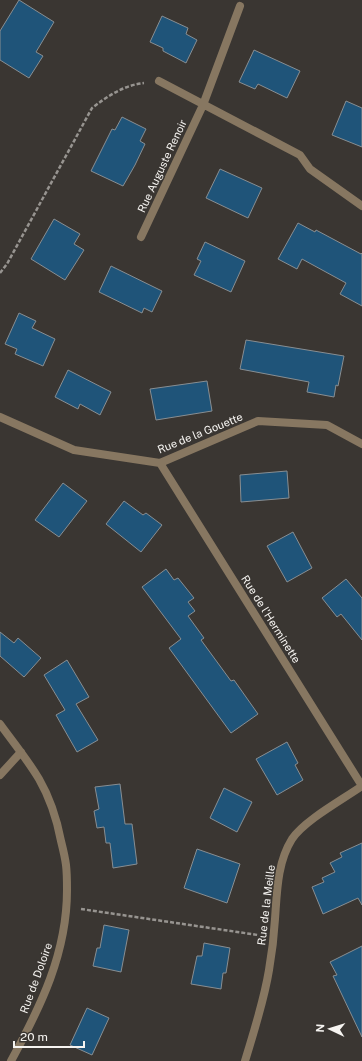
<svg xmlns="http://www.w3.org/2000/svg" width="362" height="1061" font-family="'Public Sans',sans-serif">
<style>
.building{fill:#1f5479;stroke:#888e92}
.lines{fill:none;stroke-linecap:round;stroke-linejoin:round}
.path{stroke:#979490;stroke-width:2.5;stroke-dasharray:4 2;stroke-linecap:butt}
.minor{stroke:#877761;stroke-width:8}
.labels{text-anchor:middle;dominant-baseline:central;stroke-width:3;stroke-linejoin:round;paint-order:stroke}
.street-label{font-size:11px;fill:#f6f4f1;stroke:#3a3632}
</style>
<rect width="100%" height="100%" fill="#3a3632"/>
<!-- building -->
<path class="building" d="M 19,0 L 54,22 L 36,52 L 43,56 L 29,78 L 0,60 L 0,31 Z
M 162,16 L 188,28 L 186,34 L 197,40 L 186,63 L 163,51 L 163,48 L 150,42 Z
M 254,50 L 300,71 L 287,98 L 258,84 L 255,89 L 239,82 Z
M 346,101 L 362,108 L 362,147 L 332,135 Z
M 122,117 L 146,129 L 140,141 L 145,144 L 135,165 L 123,186 L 91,171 L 112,129 L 115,130 Z
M 220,169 L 262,188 L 248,218 L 206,198 Z
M 54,219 L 80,234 L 74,244 L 84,250 L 65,280 L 31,259 Z
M 298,223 L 315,232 L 316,230 L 361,254 L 362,253 L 362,306 L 340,294 L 346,283 L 302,259 L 297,269 L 278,259 Z
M 205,242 L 245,261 L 231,292 L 194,275 L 201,261 L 197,259 Z
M 111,266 L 162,291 L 152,312 L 144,308 L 142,313 L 99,292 Z
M 19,313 L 36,321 L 32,328 L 55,339 L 43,366 L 15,354 L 17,349 L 5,344 Z
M 246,340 L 344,356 L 338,386 L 336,385 L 334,397 L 307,392 L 309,382 L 240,369 Z
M 68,370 L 111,392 L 100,415 L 80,404 L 78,409 L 55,397 Z
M 207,381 L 212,411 L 156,420 L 150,389 Z
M 287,471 L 289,498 L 241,502 L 240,475 Z
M 63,483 L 87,501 L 59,537 L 35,520 Z
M 124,501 L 143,515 L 146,513 L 162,525 L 141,552 L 106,524 Z
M 293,532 L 312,568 L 287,582 L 267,546 Z
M 166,569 L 174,580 L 178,578 L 194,598 L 188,602 L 195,611 L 188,616 L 204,638 L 201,640 L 231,681 L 234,680 L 258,714 L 231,733 L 169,648 L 181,639 L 142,587 Z
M 346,579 L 362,598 L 362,640 L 341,614 L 337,617 L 322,598 Z
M 0,632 L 14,643 L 18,638 L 41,658 L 24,677 L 0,656 Z
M 67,660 L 89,697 L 76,704 L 98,740 L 77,752 L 56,715 L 65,710 L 44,675 Z
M 287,742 L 298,763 L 295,765 L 303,780 L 277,795 L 256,759 Z
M 120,784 L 125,824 L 132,824 L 137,864 L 113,868 L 110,843 L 106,843 L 104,827 L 97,828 L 94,811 L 99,809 L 95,787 Z
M 224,788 L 252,802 L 237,832 L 210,818 Z
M 362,843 L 362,905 L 358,898 L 323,914 L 312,887 L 324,882 L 322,878 L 335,872 L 330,863 L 342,857 L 340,853 Z
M 197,849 L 240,864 L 227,903 L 184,888 Z
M 104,925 L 129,930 L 121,972 L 93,966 L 97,948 L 100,948 Z
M 204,943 L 230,948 L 226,973 L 223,973 L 221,989 L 191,984 L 197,956 L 202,956 Z
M 362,946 L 362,1037 L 333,976 L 337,975 L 330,962 Z
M 87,1008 L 109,1018 L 92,1055 L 70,1045 Z"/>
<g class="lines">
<!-- path -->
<path class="path" d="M 0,273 L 7,264 L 92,108 C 108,96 124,85 144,83
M 81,909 L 258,935"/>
<!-- minor -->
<path class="minor" d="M 159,81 L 300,155 L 310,169 L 362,206
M 141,237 L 203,105 L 240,6
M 0,417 L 74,450 L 160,463 L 258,421 L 327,425 L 362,444
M 160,463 L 362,786
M 0,724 C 13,742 27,759 39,779 C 50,798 57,820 61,841 C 63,849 65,857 66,865 C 67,873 67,882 67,890 C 67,953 41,1006 11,1061
M 0,775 L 21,752
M 245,1061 C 254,1031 264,1001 269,970 C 272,953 274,936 275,919 C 277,892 277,863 292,839 C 305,820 342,800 362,786"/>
</g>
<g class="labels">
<!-- street labels -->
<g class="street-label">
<text transform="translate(162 166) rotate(-65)">Rue Auguste Renoir</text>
<text transform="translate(200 433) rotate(-22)">Rue de la Gouette</text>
<text transform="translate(271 619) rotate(58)">Rue de l'Herminette</text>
<text transform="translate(266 905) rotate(-83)">Rue de la Meille</text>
<text transform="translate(36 978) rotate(-70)">Rue de Doloire</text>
</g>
</g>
<!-- north arrow -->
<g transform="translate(330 1029) rotate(274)" stroke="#3a3632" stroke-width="3" paint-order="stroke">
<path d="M0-3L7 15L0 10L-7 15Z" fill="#f6f4f1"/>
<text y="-6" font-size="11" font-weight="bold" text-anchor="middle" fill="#f6f4f1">N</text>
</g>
<!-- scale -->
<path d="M14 1041v6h70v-6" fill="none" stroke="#f6f4f1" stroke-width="2"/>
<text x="20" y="1041" font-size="12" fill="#f6f4f1" stroke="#3a3632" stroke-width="3" paint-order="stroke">20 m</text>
</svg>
